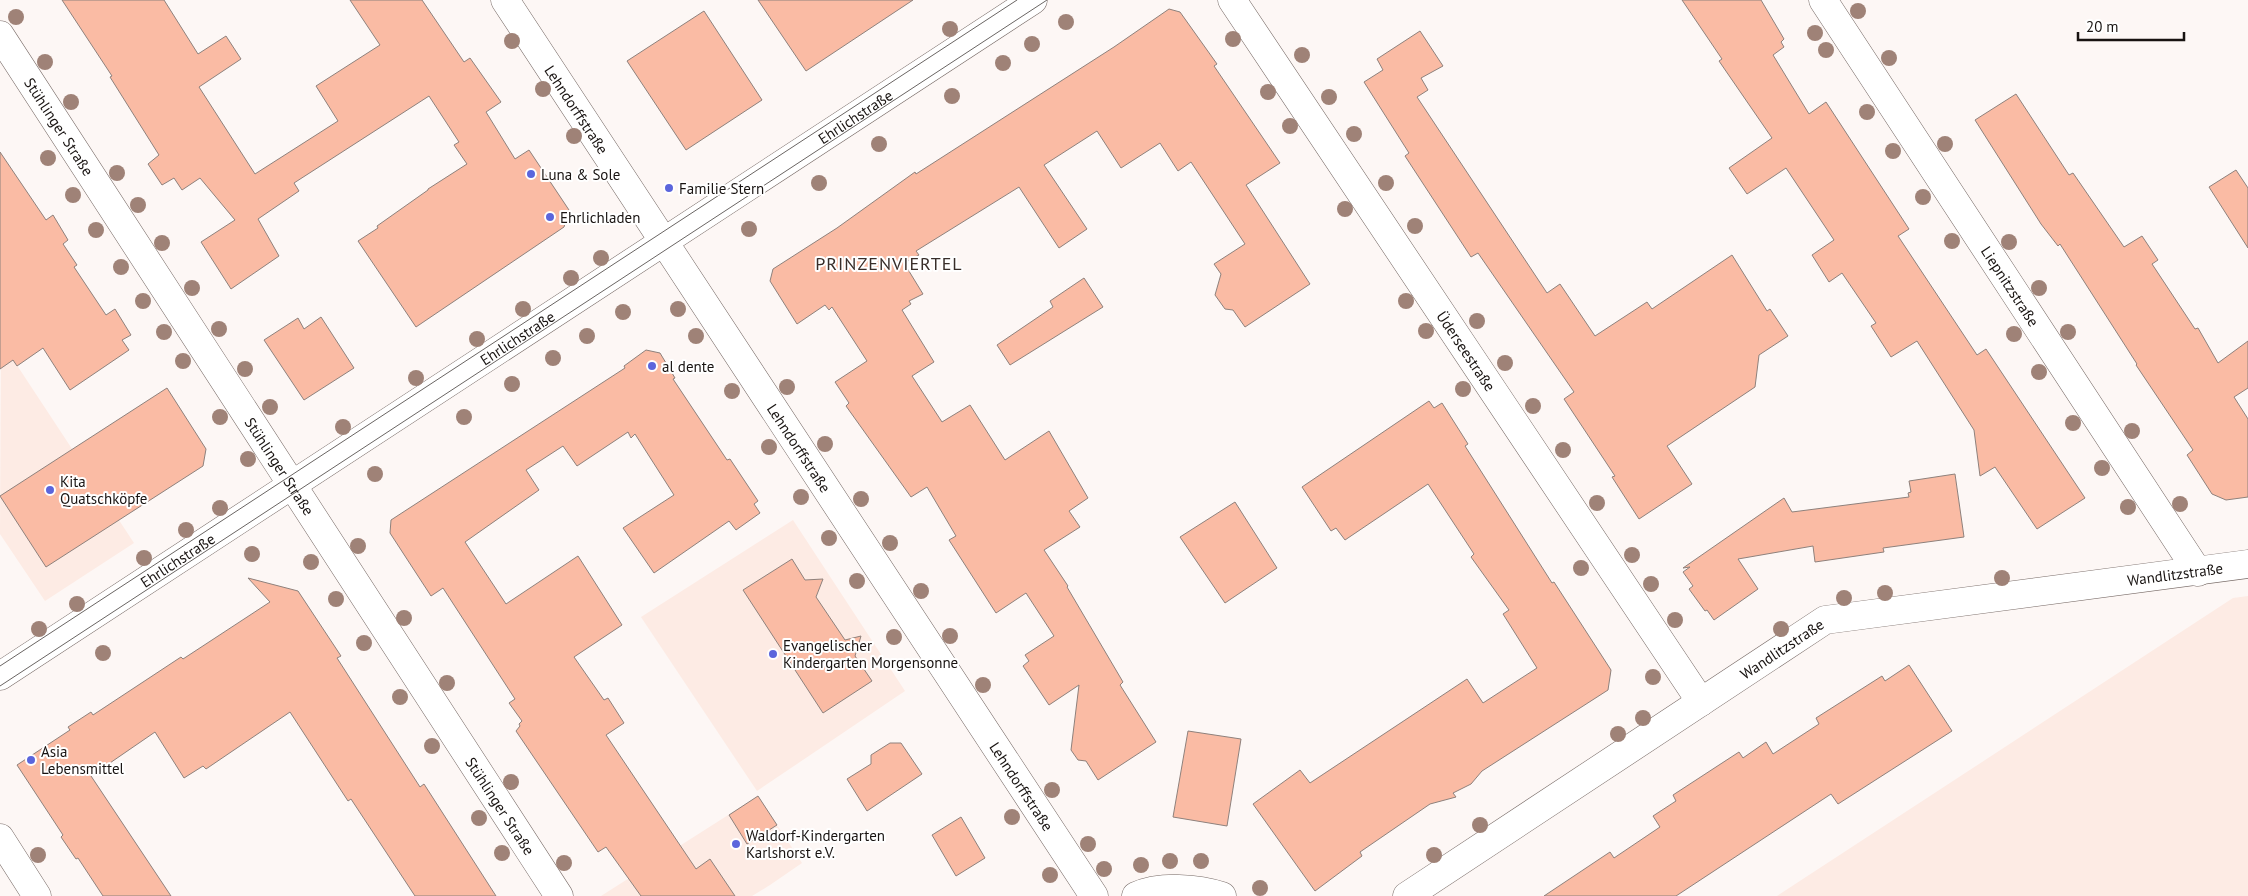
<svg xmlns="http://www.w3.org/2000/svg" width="2248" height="896" font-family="'PT Sans',sans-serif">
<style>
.built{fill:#fdebe4}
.building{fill:#fabba4;stroke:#8e817c}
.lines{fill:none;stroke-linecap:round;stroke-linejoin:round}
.minor-casing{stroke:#776a66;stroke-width:29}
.tertiary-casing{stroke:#776a66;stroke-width:29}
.minor{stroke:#fff;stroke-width:28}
.tertiary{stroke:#fff;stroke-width:28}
.tram{stroke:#6a6563;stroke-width:1}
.tree{fill:#9f8277}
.poi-dot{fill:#5b65dc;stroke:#fff;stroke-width:2}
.labels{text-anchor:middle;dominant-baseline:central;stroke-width:4;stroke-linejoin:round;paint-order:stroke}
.street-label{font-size:15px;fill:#181311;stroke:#fff}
.poi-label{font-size:15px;fill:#181311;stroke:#fff;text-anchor:start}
.quarter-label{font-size:18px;letter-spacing:1px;fill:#382d29;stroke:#fff}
</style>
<rect width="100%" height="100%" fill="#fdf7f5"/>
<!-- built -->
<path class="built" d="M 1,341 L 134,543 L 45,601 L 0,534 Z
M 793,520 L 905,691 L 757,791 L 641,617 Z
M 2248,596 L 2248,896 L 1777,896 L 2233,598 Z
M 758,796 L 802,863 L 770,885 L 752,896 L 601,896 Z"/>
<!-- building -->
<path class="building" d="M 62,0 L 164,0 L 198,54 L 226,36 L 241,59 L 199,87 L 255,174 L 338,121 L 316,86 L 380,45 L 350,0 L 422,0 L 464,62 L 470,58 L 501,102 L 486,112 L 515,159 L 529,150 L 569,210 L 564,227 L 416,327 L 358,241 L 378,228 L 377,226 L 428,190 L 428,189 L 467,164 L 454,145 L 459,142 L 429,96 L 294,183 L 299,191 L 258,219 L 279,256 L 231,289 L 201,242 L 235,220 L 200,178 L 182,190 L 174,178 L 162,185 L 148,164 L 159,155 L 110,77 L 112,76 Z
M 758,0 L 913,0 L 806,71 Z
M 1682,0 L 1761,0 L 1784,39 L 1781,42 L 1784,47 L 1773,55 L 1809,114 L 1826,102 L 1909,229 L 1898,236 L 1977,355 L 1986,349 L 2085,498 L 2037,529 L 1995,467 L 1980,476 L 1974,430 L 1917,341 L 1891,357 L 1871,326 L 1876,323 L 1842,273 L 1829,282 L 1812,255 L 1834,240 L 1786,168 L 1747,194 L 1729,168 L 1772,138 L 1719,61 L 1722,59 Z
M 1169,9 L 1180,12 L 1217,64 L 1214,66 L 1280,163 L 1246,185 L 1310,284 L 1245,327 L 1233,310 L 1225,309 L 1215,295 L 1221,274 L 1214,264 L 1245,244 L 1191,162 L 1178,171 L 1160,143 L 1121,168 L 1097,131 L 1044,165 L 1087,229 L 1059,248 L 1019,187 L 916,251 L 919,255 L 904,263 L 923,294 L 909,301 L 911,304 L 902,310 L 934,362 L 912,376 L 942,422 L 970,405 L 1005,460 L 1049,431 L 1088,498 L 1069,511 L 1080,527 L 1044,550 L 1068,586 L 1067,587 L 1123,682 L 1120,685 L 1156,742 L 1098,780 L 1086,761 L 1078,760 L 1071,750 L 1079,685 L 1049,705 L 1023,666 L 1029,661 L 1025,655 L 1054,636 L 1026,593 L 996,613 L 949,540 L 956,536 L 927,487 L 911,497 L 846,406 L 849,403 L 835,382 L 867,361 L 832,307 L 829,310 L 825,305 L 797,324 L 770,281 L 773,269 L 837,228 L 915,172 L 916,174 L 1114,47 Z
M 704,11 L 762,100 L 686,150 L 627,61 Z
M 1420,31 L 1443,66 L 1421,78 L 1428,90 L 1417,97 L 1547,293 L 1560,284 L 1595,336 L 1647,302 L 1652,309 L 1732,255 L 1767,311 L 1770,309 L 1788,336 L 1759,355 L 1755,387 L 1667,446 L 1692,484 L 1639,519 L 1612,477 L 1615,476 L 1564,399 L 1574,392 L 1478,253 L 1471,257 L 1405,156 L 1409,153 L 1364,82 L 1383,70 L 1377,59 Z
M 2016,94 L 2069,175 L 2073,173 L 2124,247 L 2142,236 L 2158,260 L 2152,264 L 2195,329 L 2198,328 L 2218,363 L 2248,341 L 2248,388 L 2234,397 L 2248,419 L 2248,497 L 2226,500 L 2212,494 L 2187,455 L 2193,450 L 2136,365 L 2137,364 L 2060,244 L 2058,246 L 2041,224 L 1975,120 Z
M 0,152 L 46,220 L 53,215 L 68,240 L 63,244 L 77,265 L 74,267 L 106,315 L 115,309 L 131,335 L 122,340 L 129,350 L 70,390 L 43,348 L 17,366 L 13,360 L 0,369 Z
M 2236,170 L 2248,188 L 2248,248 L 2209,187 Z
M 1084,278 L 1103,307 L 1010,365 L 997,345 L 1053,307 L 1050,301 Z
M 321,317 L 354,368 L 304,400 L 264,340 L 298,318 L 304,329 Z
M 646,350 L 660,353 L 675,378 L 673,379 L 727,460 L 730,459 L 758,501 L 754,504 L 760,513 L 736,530 L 729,521 L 654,573 L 623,528 L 674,495 L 635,434 L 631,438 L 628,432 L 577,466 L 563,446 L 526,470 L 539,490 L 465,542 L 506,604 L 578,556 L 622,625 L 574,657 L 604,700 L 608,698 L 624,723 L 606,735 L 696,869 L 710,859 L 735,896 L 641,896 L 606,847 L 598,852 L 516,731 L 520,726 L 519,724 L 522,721 L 509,703 L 515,699 L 443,588 L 431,596 L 390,533 L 391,520 L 625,368 L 624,366 Z
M 167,388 L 206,449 L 203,466 L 46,567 L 0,496 Z
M 1429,401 L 1434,408 L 1442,403 L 1468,444 L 1465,446 L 1552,583 L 1554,582 L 1611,670 L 1608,690 L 1482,771 L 1471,784 L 1453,793 L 1456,797 L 1430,804 L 1360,852 L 1362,856 L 1315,891 L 1253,804 L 1300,770 L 1310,783 L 1467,679 L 1483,703 L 1537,668 L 1503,614 L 1509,610 L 1471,557 L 1474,554 L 1428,484 L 1345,540 L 1336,528 L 1331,531 L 1302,487 Z
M 1955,474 L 1964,537 L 1883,548 L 1884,552 L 1815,562 L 1813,546 L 1738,559 L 1758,589 L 1714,620 L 1707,610 L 1705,611 L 1689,589 L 1693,586 L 1683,572 L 1690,567 L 1683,568 L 1784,498 L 1792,512 L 1909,497 L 1908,493 L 1911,492 L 1909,481 Z
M 1235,502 L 1277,568 L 1225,603 L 1180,537 Z
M 792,559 L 805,580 L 823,579 L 816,597 L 845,640 L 861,636 L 855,656 L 872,681 L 823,713 L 743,590 Z
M 248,578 L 298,591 L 341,656 L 337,658 L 420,787 L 424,784 L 496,896 L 415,896 L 351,799 L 348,801 L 290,712 L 206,769 L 203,766 L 184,778 L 155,732 L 91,776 L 171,896 L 103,896 L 78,858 L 76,859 L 61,837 L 63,835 L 17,765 L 70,730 L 68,727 L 91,712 L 93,715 L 181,657 L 183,659 L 270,602 Z
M 1909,665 L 1952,731 L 1838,804 L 1831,794 L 1676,896 L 1544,896 L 1610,852 L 1614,858 L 1660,827 L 1653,816 L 1676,801 L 1673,795 L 1739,752 L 1743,758 L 1766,742 L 1773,754 L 1819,724 L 1816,718 L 1882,676 L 1885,681 Z
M 1188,731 L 1241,739 L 1227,826 L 1173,817 Z
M 890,743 L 901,743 L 922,774 L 867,811 L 847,779 L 871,764 L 871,755 Z
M 758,796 L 777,825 L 747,844 L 729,815 Z
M 961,817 L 985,858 L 956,876 L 932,835 Z"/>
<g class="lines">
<defs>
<g id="minor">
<path id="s1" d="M 505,0 L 1094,896"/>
<path id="s2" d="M 1232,0 L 1701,702"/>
<path id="s3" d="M 1823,0 L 2198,572"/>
<path id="s4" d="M 0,35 L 559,896"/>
<path d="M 0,838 L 37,896"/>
<path d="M 1136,896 C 1160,885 1198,888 1222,896"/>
<path id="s5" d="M 1407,896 L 1825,620 L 2248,564"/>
</g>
<g id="tertiary">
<path id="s6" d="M 0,676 L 1033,0"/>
</g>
</defs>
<!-- minor casing -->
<use href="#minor" class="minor-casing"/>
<!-- tertiary casing -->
<use href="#tertiary" class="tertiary-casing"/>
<!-- minor -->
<use href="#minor" class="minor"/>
<!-- tertiary -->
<use href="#tertiary" class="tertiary"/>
<!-- tram -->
<path class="tram" d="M 0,666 L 1017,0
M 0,686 L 1047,0"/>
</g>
<!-- trees -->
<g class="tree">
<circle cx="1858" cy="11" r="8"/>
<circle cx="16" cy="17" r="8"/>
<circle cx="1066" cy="22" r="8"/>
<circle cx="950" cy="29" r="8"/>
<circle cx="1815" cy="33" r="8"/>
<circle cx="1233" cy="39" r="8"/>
<circle cx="512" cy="41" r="8"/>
<circle cx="1032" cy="44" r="8"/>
<circle cx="1826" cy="50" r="8"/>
<circle cx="1302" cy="55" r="8"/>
<circle cx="1889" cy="58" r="8"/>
<circle cx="45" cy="62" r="8"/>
<circle cx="1003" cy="63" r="8"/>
<circle cx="543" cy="89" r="8"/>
<circle cx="1268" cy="92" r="8"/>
<circle cx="952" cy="96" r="8"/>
<circle cx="1329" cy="97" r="8"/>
<circle cx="71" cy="102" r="8"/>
<circle cx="1867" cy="112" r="8"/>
<circle cx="1290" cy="126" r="8"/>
<circle cx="1354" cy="134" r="8"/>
<circle cx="574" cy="136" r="8"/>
<circle cx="879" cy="144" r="8"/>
<circle cx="1945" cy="144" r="8"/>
<circle cx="1893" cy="151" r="8"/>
<circle cx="48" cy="158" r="8"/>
<circle cx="117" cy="173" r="8"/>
<circle cx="819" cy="183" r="8"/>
<circle cx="1386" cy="183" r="8"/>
<circle cx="73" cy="195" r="8"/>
<circle cx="1923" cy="197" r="8"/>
<circle cx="138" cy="205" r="8"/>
<circle cx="1345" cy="209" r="8"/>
<circle cx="1415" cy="226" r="8"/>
<circle cx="749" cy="229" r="8"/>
<circle cx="96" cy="230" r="8"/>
<circle cx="1952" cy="241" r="8"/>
<circle cx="2009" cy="242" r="8"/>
<circle cx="162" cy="243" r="8"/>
<circle cx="601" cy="258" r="8"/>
<circle cx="121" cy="267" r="8"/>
<circle cx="571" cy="278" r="8"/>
<circle cx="192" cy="288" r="8"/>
<circle cx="2039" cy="288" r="8"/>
<circle cx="143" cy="301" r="8"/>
<circle cx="1406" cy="301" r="8"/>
<circle cx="523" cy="309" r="8"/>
<circle cx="678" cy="309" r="8"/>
<circle cx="623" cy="312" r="8"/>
<circle cx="1477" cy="321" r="8"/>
<circle cx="219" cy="329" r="8"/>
<circle cx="1426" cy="331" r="8"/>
<circle cx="164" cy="332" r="8"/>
<circle cx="2068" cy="332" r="8"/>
<circle cx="2014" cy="334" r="8"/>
<circle cx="587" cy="336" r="8"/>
<circle cx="696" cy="336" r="8"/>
<circle cx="477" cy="339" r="8"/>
<circle cx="553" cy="358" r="8"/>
<circle cx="183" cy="361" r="8"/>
<circle cx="1505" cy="363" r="8"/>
<circle cx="245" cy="369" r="8"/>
<circle cx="2039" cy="372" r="8"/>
<circle cx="416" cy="378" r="8"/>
<circle cx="512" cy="384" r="8"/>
<circle cx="787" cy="387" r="8"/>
<circle cx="1463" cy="389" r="8"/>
<circle cx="732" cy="391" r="8"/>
<circle cx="1533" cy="406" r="8"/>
<circle cx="270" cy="407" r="8"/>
<circle cx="220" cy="417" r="8"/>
<circle cx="464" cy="417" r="8"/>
<circle cx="2073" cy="423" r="8"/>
<circle cx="343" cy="427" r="8"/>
<circle cx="2132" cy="431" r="8"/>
<circle cx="825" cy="444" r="8"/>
<circle cx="769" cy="447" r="8"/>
<circle cx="1563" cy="450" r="8"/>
<circle cx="248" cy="459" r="8"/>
<circle cx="2102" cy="468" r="8"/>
<circle cx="375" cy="474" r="8"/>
<circle cx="801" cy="497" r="8"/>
<circle cx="861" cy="499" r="8"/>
<circle cx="1597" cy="503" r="8"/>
<circle cx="2180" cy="504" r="8"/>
<circle cx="2128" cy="507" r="8"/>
<circle cx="220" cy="508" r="8"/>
<circle cx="186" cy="530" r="8"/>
<circle cx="829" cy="538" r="8"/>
<circle cx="890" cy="543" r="8"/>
<circle cx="358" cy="546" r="8"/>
<circle cx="252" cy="554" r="8"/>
<circle cx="1632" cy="555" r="8"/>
<circle cx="144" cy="558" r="8"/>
<circle cx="311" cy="562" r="8"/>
<circle cx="1581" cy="568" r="8"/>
<circle cx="2002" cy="578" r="8"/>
<circle cx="857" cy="581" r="8"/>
<circle cx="1651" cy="584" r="8"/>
<circle cx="921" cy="591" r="8"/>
<circle cx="1885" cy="593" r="8"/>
<circle cx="1844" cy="598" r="8"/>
<circle cx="336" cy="599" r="8"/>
<circle cx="77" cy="604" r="8"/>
<circle cx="404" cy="618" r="8"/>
<circle cx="1675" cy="620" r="8"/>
<circle cx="39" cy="629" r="8"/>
<circle cx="1781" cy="629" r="8"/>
<circle cx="950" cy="636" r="8"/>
<circle cx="894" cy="637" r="8"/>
<circle cx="364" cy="643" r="8"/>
<circle cx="103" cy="653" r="8"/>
<circle cx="1653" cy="677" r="8"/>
<circle cx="447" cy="683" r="8"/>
<circle cx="983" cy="685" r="8"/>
<circle cx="400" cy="697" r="8"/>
<circle cx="1643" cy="718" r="8"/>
<circle cx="1618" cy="734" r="8"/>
<circle cx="432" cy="746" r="8"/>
<circle cx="511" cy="782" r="8"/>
<circle cx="1052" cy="790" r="8"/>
<circle cx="1012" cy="817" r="8"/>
<circle cx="479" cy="818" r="8"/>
<circle cx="1480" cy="825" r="8"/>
<circle cx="1088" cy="844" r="8"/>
<circle cx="502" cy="853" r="8"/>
<circle cx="38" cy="855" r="8"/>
<circle cx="1434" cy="855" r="8"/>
<circle cx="1170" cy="861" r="8"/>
<circle cx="1201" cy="861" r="8"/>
<circle cx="564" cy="863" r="8"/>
<circle cx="1141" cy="865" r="8"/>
<circle cx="1104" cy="869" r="8"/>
<circle cx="1050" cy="875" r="8"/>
<circle cx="1260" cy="888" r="8"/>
</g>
<!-- markers -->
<g class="poi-dot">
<circle cx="531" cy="174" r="5"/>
<circle cx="669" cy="188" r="5"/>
<circle cx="550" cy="217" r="5"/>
<circle cx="652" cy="366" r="5"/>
<circle cx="50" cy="490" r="5"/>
<circle cx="773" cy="654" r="5"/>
<circle cx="31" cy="760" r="5"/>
<circle cx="736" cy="844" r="5"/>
</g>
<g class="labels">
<!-- street labels -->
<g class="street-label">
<text stroke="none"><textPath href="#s1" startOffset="131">Lehndorffstraße</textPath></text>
<text stroke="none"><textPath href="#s6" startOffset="1022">Ehrlichstraße</textPath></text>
<text stroke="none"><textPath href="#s4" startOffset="109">Stühlinger Straße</textPath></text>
<text stroke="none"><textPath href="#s3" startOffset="342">Liepnitzstraße</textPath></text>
<text stroke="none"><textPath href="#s6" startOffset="618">Ehrlichstraße</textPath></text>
<text stroke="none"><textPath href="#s2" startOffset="422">Üderseestraße</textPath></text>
<text stroke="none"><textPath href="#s1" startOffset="536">Lehndorffstraße</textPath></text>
<text stroke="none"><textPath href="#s4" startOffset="514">Stühlinger Straße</textPath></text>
<text stroke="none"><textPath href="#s6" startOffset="212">Ehrlichstraße</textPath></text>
<text stroke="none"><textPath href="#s5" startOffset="854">Wandlitzstraße</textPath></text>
<text stroke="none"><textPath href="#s5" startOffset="449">Wandlitzstraße</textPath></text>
<text stroke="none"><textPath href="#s1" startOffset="941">Lehndorffstraße</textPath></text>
<text stroke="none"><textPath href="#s4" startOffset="919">Stühlinger Straße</textPath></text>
</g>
<!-- poi labels -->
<g class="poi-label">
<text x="541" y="174">Luna &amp; Sole</text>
<text x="679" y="188">Familie Stern</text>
<text x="560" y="217">Ehrlichladen</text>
<text x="662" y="366">al dente</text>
<text x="60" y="481">Kita<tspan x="60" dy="17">Quatschköpfe</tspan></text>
<text x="783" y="645">Evangelischer<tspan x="783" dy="17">Kindergarten Morgensonne</tspan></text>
<text x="41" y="751">Asia<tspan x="41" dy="17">Lebensmittel</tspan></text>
<text x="746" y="835">Waldorf-Kindergarten<tspan x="746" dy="17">Karlshorst e.V.</tspan></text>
</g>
<!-- quarter labels -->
<g class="quarter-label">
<text x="889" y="263">PRINZENVIERTEL</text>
</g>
</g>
<!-- scale -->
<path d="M2078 32v8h106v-8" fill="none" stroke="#181311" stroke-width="2.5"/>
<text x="2086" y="32" font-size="15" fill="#181311" stroke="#ffffff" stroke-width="4" paint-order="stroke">20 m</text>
</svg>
